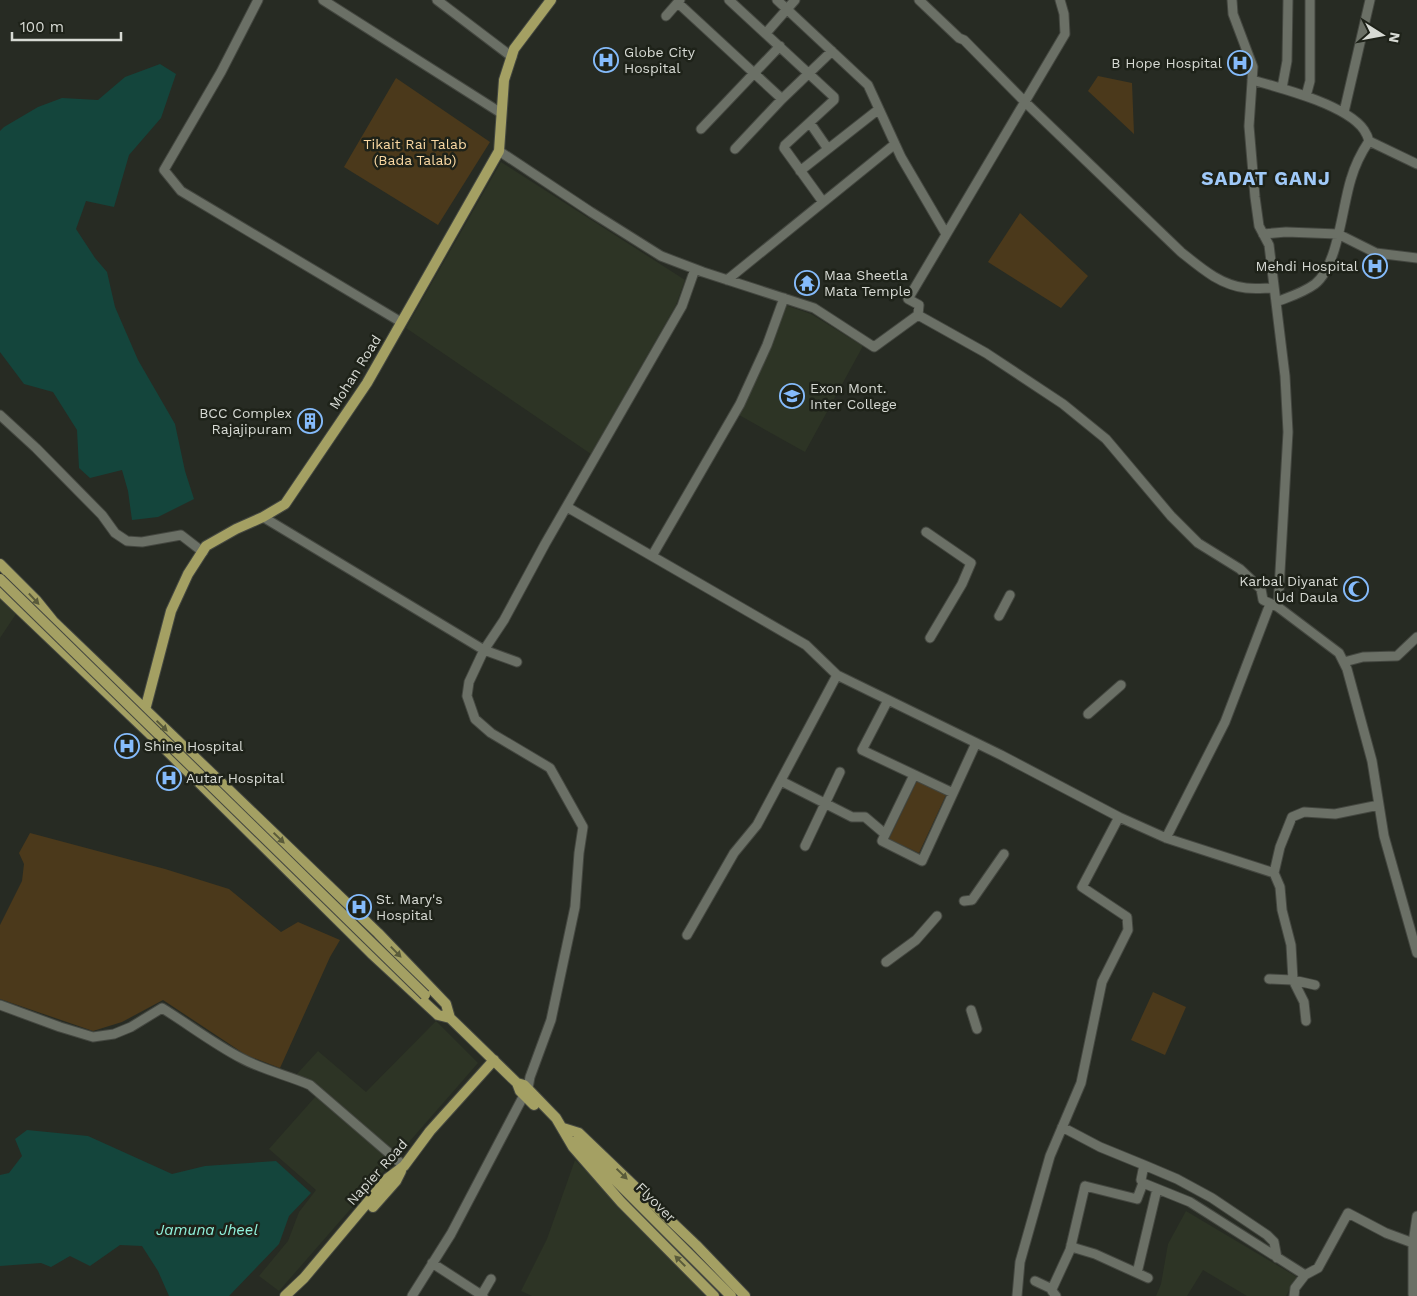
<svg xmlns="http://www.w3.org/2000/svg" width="1417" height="1296" font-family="'Work Sans',sans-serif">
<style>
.built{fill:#2d3425}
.green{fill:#4b391b}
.water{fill:#14453c}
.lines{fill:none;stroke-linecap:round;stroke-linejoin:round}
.minor-casing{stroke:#444740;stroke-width:11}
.major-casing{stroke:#444740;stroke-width:12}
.minor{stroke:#6b7066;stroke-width:9}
.major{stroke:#a4a063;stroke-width:10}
.major-bridge-casing{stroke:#444740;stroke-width:12;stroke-linecap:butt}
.major-bridge{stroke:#a4a063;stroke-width:10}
.oneway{fill:#5a5b3a}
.labels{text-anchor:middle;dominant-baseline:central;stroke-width:5;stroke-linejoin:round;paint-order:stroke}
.poi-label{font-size:14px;fill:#d7dad4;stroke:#1e2219;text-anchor:start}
.park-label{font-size:14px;fill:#fad8a2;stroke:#1e2219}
.street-label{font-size:14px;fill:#d7dad4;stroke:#1e2219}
.water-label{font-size:15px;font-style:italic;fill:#91f4de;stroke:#1e2219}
.district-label{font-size:19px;font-weight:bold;letter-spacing:1px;fill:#a0c9f8;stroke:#1e2219}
</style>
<rect width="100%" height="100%" fill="#272b23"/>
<!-- built -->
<path class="built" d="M 501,162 L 685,280 L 676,305 L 591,454 L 406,328 Z
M 785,305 L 811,314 L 863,346 L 805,452 L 739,415 L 757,378 Z
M 0,595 L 18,611 L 0,638 Z
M 436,1021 L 478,1063 L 279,1291 L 259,1276 L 288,1241 L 299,1212 L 316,1190 L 269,1149 L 316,1096 L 296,1075 L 318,1051 L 366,1092 Z
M 575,1160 L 711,1296 L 532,1296 L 521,1291 L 547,1239 Z
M 1186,1211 L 1297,1277 L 1286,1296 L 1247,1296 L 1203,1270 L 1187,1296 L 1156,1296 L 1161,1284 L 1168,1244 Z"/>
<!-- green -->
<path class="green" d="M 1098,76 L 1132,83 L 1134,134 L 1088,91 Z
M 396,78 L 490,142 L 438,225 L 344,167 Z
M 1020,213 L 1088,276 L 1061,308 L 988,262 Z
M 917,781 L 946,795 L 919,853 L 889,839 Z
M 30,833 L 165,869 L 229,889 L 281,932 L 298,922 L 340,940 L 330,957 L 280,1068 L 246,1055 L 163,1000 L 122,1022 L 93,1031 L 0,999 L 0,925 L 22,881 L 24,864 L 19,853 Z
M 1153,992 L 1186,1007 L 1165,1055 L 1131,1040 Z"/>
<!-- water -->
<path class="water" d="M 160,64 L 176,74 L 161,118 L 129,155 L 114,207 L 86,201 L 76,229 L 95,258 L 107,272 L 115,307 L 138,360 L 175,424 L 185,471 L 194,499 L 158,517 L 132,520 L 128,491 L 122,470 L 90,478 L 79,468 L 77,430 L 53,392 L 24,384 L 0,352 L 0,131 L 4,127 L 38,107 L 62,98 L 98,100 L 125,77 Z
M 27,1130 L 88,1136 L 172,1174 L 205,1166 L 276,1161 L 311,1193 L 289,1216 L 279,1244 L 229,1296 L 169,1296 L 158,1271 L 142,1246 L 120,1245 L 90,1266 L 70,1256 L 51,1267 L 41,1263 L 0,1266 L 0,1175 L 9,1173 L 22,1156 L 15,1139 Z"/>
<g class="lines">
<defs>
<path id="minor" d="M 258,0 L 221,72 L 164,170 L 181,191 L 401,322
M 323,0 L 501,113
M 437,0 L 512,57
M 729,0 L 834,97 L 834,100 L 785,145 L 784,148 L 823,202
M 777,0 L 868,85 L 901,157 L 946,234
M 919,0 L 959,38 L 964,40 L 1025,102 L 1181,252 C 1201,268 1220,285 1246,288 C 1255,289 1265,288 1274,288
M 1232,0 L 1233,14 L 1253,67 L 1249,126 L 1255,197 L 1259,226 L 1269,245 L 1285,376 L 1288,432 L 1278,607
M 678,3 L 782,99
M 666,16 L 680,0
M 766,33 L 795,0
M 1252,80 C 1281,88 1347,105 1364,130 C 1366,133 1368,137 1369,141
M 1282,88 L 1287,61 L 1288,0
M 1306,96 L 1310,81 L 1310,0
M 1344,112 L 1370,0
M 810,123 L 828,149
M 701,129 L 780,46
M 735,149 L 782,99 L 832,51
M 499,151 L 591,212 L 661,256 L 703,272 L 814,308 L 874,347 L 918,315 L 986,353 L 1063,404 L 1106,439 L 1171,516 L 1198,543 L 1240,569 L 1261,589 L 1263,600 L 1278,607 L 1339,653 L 1347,669 L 1372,761 L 1384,836 L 1417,953
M 800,171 L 879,109
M 1263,234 L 1286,232 L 1338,234 L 1376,253 L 1417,258
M 727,280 L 895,144
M 1276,302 C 1289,297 1303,293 1315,284 C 1338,266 1342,207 1351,179 C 1355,165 1361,153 1369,141 L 1417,164
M 918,315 L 919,305 L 908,299 L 1065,34 L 1064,14 L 1060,0
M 0,415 L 36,448 L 102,515 L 115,533 L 127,541 L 142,542 L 181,535 L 203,552
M 567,507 L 806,645 L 837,675 L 1001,755 L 1119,817
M 263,517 L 484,650 L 517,662
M 926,532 L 971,563 L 962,584 L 930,638
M 652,556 L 740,404 L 767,345 L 784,298
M 999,616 L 1010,595
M 1344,662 L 1363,657 L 1397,656 L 1417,637
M 888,700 L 862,750 L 953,793
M 1088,714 L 1121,685
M 914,775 L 882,841 L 922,861 L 976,743
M 781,781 L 852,817 L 865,817 L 885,834
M 1166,838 L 1225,722 L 1270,604
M 805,846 L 840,772
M 1274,873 L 1280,887 L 1282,910 L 1291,945 L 1293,980 L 1304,1002 L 1306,1021
M 964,901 L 972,900 L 1004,854
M 687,935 L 734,853 L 757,825 L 837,675
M 886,962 L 916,940 L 937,916
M 1269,979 L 1293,980 L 1315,985
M 0,1005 L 60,1027 L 93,1037 L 114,1034 L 131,1027 L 162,1008 C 188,1024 214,1044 241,1058 C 263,1070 287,1075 310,1085 L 404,1166
M 971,1010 L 977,1029
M 528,1088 L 530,1077 L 551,1020 L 575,907 L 579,853 L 583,827 L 550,768 L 491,733 L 475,719 L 467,696 L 469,682 L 484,650 L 504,620 L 545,544 L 682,306 L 695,269
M 1062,1127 L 1100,1147 L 1144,1165 L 1141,1180 L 1143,1183 L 1190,1202 L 1305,1275
M 1144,1165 L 1177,1179 L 1212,1198 L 1267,1235 L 1274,1242 L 1277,1258
M 1417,1216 L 1413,1243 L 1413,1294 L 1417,1296
M 1071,1245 L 1075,1248 L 1095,1254 L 1148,1278
M 432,1263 L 483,1296
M 1137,1273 L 1157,1189
M 1035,1281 L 1052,1289 L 1052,1291 L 1056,1296
M 1052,1289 L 1070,1250 L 1085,1186 L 1137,1199 L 1143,1183
M 412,1296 L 451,1234 L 524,1095
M 481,1296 L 491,1279
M 1017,1296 L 1020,1262 L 1050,1156 L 1081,1083 L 1102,982 L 1128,930 L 1127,917 L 1082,887 L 1119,817 L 1166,838 L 1274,873 L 1280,847 L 1292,817 L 1304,812 L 1335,814 L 1379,805
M 1294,1296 L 1295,1288 L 1305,1275 L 1318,1268 L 1348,1213 L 1386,1233 L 1413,1243"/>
<path id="major" d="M 0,564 L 36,600 L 53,621 L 378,933 L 446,1004 L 450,1018 L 438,1015 L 371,953 L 152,736 L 0,591
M 142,715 L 145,710 L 171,611 L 188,574 L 206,546 L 236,529 L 263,517 L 285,504 L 367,383 L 499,151 L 504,80 L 514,49 L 551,0
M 446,1014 L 517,1083 L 524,1085 L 556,1118 L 573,1147 L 621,1202 L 714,1296
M 517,1083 L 520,1091 L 534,1105
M 563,1128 L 579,1133 L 696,1245 L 745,1296
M 576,1141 L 731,1296
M 373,1207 L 396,1181 L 401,1171
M 285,1296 L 304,1278 L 388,1178 L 404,1166 L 430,1131 L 494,1060"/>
</defs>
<!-- minor casing -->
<use href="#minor" class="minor-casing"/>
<!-- major casing -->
<use href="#major" class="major-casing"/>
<!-- minor -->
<use href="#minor" class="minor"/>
<!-- major -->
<use href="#major" class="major"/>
<defs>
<path id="major-bridge" d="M 0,579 L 425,995"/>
</defs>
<!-- major-bridge casing -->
<use href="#major-bridge" class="major-bridge-casing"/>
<!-- major-bridge -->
<use href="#major-bridge" class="major-bridge"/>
</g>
<!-- one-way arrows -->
<defs><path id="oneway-solid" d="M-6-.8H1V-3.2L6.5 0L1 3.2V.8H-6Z" transform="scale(1.25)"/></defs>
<g class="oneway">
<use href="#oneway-solid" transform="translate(34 599) rotate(47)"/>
<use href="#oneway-solid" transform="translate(162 726) rotate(44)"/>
<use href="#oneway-solid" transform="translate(279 838) rotate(44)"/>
<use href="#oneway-solid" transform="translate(396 952) rotate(46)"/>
<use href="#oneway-solid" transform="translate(622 1174) rotate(44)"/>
<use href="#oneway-solid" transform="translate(680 1261) rotate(-135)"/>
</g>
<!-- icons -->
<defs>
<symbol id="hospital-ring" viewBox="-11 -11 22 22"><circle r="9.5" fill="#1e2219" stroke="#85bbfb" stroke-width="1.5"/><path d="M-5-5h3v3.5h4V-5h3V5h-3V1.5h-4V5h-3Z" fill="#85bbfb"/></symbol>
<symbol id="temple-ring" viewBox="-11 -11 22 22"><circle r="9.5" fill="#1e2219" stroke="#85bbfb" stroke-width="1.5"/><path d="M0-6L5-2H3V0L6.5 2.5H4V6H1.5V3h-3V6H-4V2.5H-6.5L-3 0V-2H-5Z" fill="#85bbfb"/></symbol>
<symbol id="university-ring" viewBox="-11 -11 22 22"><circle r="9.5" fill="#1e2219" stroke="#85bbfb" stroke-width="1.5"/><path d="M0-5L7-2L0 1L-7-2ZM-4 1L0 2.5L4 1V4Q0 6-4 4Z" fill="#85bbfb"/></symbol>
<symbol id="building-ring" viewBox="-11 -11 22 22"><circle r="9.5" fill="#1e2219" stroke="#85bbfb" stroke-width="1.5"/><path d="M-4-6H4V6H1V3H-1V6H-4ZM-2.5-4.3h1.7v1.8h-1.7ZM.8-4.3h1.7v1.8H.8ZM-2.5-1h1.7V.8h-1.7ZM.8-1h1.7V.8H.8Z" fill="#85bbfb"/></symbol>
<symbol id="mosque-ring" viewBox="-11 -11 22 22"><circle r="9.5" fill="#1e2219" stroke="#85bbfb" stroke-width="1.5"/><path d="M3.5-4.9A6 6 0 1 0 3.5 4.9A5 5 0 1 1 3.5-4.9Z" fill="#85bbfb"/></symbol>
</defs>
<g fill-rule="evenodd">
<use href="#hospital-ring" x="592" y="46" width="28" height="28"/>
<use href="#hospital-ring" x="1226" y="49" width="28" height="28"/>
<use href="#hospital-ring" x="1361" y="252" width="28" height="28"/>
<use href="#temple-ring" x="793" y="269" width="28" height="28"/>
<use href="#university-ring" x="778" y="382" width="28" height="28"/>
<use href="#building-ring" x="296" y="407" width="28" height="28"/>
<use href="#mosque-ring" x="1342" y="575" width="28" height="28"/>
<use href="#hospital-ring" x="113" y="732" width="28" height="28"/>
<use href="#hospital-ring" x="155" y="764" width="28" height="28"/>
<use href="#hospital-ring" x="345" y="893" width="28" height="28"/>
</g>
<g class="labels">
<!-- poi labels -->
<g class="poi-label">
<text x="624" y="52">Globe City<tspan x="624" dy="16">Hospital</tspan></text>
<text x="1222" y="63" text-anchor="end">B Hope Hospital</text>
<text x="1358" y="266" text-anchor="end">Mehdi Hospital</text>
<text x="824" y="275">Maa Sheetla<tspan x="824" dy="16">Mata Temple</tspan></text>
<text x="810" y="388">Exon Mont.<tspan x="810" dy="16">Inter College</tspan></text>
<text x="292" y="413" text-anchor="end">BCC Complex<tspan x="292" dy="16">Rajajipuram</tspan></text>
<text x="1338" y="581" text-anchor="end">Karbal Diyanat<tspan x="1338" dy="16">Ud Daula</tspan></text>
<text x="144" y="746">Shine Hospital</text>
<text x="186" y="778">Autar Hospital</text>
<text x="376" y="899">St. Mary's<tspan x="376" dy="16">Hospital</tspan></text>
</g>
<!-- park labels -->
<g class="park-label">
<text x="415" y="144">Tikait Rai Talab<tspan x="415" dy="16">(Bada Talab)</tspan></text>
</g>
<!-- street labels -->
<g class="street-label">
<text transform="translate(355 372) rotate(-58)">Mohan Road</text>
<text transform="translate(377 1172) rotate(-48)">Napier Road</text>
<text transform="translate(656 1202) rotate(45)">Flyover</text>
</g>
<!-- water labels -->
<g class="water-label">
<text x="207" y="1230">Jamuna Jheel</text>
</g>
<!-- district labels -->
<g class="district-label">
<text x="1266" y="178">SADAT GANJ</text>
</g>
</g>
<!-- north arrow -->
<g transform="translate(1382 35) rotate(101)" stroke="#1e2219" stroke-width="4" paint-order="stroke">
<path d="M0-4L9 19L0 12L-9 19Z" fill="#d7dad4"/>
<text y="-8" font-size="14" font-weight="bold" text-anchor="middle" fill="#d7dad4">N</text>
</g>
<!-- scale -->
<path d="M12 32v8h109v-8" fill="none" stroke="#d7dad4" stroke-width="2.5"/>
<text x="20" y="32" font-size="15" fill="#d7dad4" stroke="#1e2219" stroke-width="4" paint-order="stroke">100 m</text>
</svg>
